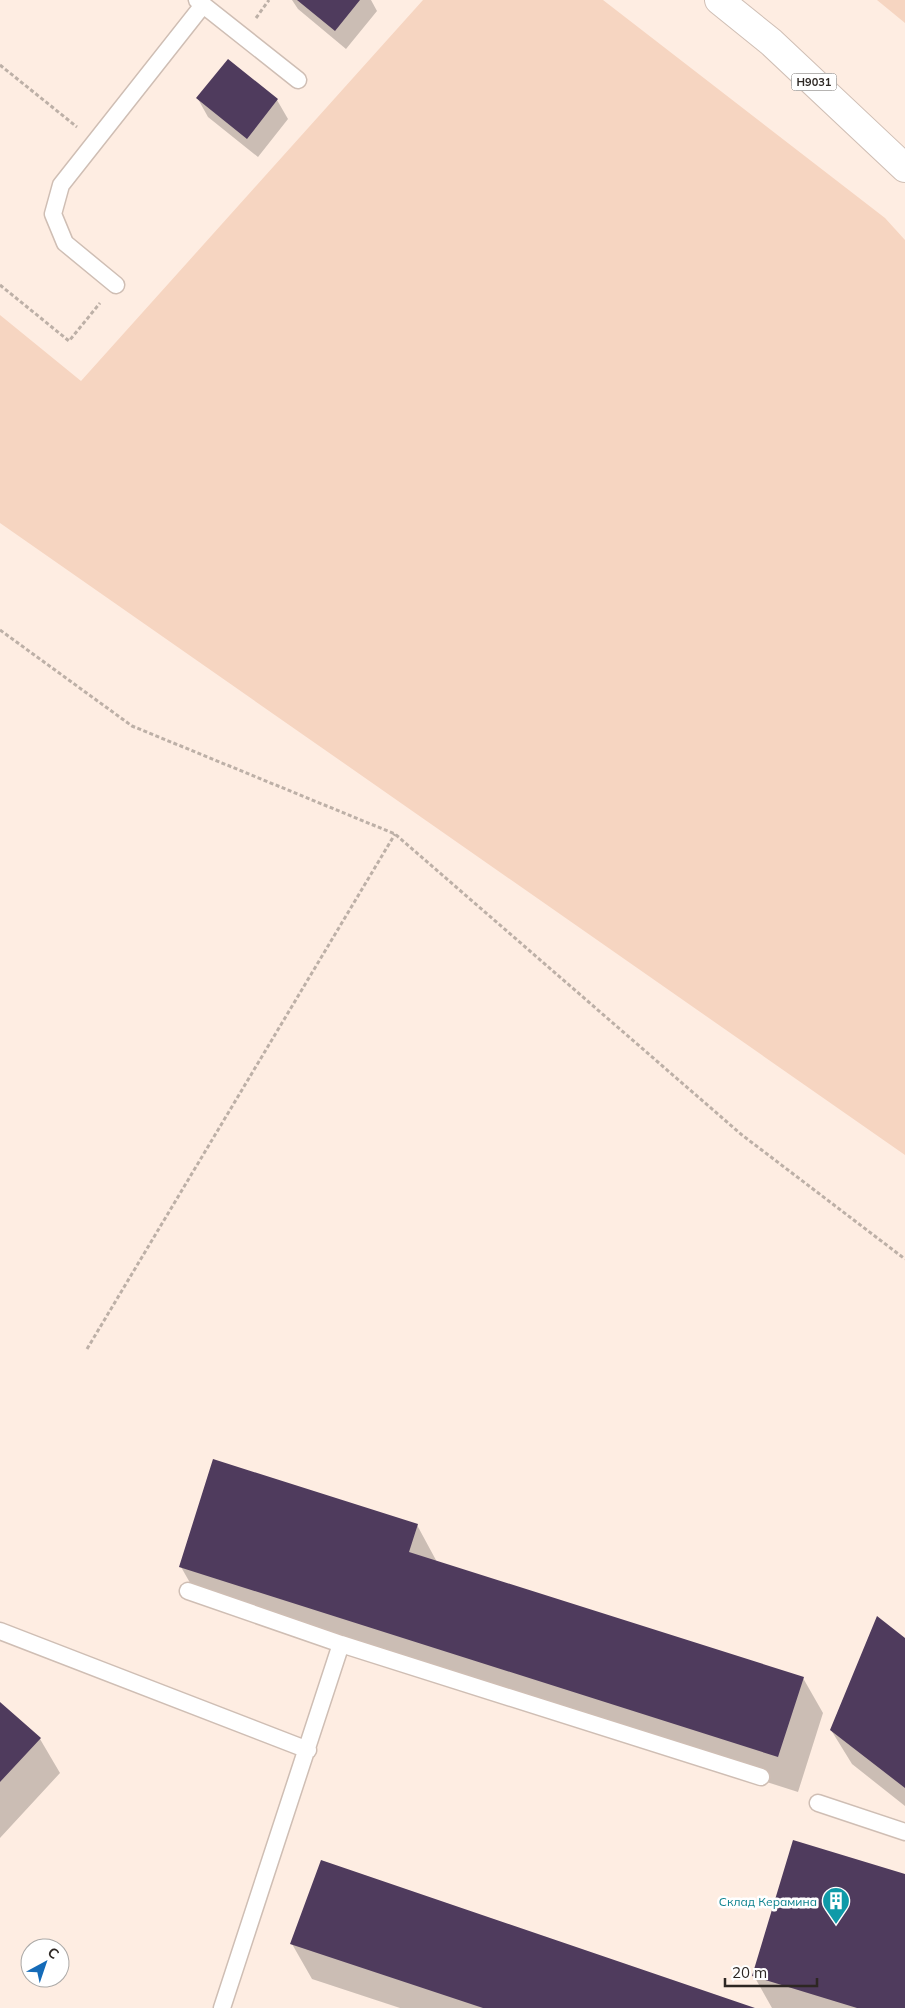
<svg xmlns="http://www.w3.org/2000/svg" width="905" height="2008" font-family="Mulish,sans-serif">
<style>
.green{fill:#f6d5c1}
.shadow{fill:#0003}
.building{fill:#4f3b5d}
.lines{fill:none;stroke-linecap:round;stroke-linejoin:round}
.lane-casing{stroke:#cfbeb4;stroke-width:19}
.primary-casing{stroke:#cfbeb4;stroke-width:30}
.path{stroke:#bdb0a7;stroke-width:3;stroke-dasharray:4 2.5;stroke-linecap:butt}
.lane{stroke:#fff;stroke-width:16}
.primary{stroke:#fff;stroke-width:28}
.labels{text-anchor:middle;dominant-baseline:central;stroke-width:5;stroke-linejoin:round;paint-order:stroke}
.shield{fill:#fff;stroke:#6c6865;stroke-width:1}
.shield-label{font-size:11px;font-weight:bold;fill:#2d2723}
.culture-label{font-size:12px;fill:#0d838f;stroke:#fff;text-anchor:end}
</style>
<rect width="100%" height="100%" fill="#feede2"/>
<!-- green -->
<path class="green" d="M 423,0 L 603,0 L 885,218 L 905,240 L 905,1155 L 0,523 L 0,315 L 81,381 Z
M 877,0 L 905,0 L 905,23 Z"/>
<!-- shadow -->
<path class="shadow" d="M 292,0 L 371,0 L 377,11 L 346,49 L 298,9 Z
M 198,99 L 277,100 L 288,119 L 258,157 L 208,117 Z
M 417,1525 L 437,1562 L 803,1678 L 823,1713 L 798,1792 L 201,1602 L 181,1567 Z
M 905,1639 L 905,1806 L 852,1764 L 831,1730 Z
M 0,1703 L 40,1739 L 60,1773 L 0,1838 Z
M 905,1875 L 905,2008 L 772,2008 L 754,1976 Z
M 292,1944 L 752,2008 L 400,2008 L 312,1979 Z"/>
<!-- building -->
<path class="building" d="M 297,0 L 360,0 L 335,31 Z
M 228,59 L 278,99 L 247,139 L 196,98 Z
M 213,1459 L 418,1524 L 409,1552 L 804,1677 L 778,1757 L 179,1567 Z
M 877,1616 L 905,1638 L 905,1788 L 830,1730 Z
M 0,1702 L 41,1738 L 0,1782 Z
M 793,1840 L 905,1874 L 905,2008 L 857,2008 L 752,1976 Z
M 321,1860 L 755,2008 L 483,2008 L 290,1944 Z"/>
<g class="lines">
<defs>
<path id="lane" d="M 197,0 L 298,80
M 116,285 L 65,243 L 53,214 L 61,185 L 203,5
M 188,1591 L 341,1644 L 222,2008
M 0,1631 L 308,1750
M 341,1644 L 761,1777
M 818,1803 L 905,1832"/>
<path id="primary" d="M 719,0 L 771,42 L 905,168"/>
</defs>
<!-- lane casing -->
<use href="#lane" class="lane-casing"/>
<!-- primary casing -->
<use href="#primary" class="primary-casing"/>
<!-- path -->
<path class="path" d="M 256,18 L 269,0
M 0,65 L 77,127
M 0,285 L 69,341 L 100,303
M 0,630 L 132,726 L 395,834 L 742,1135 L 905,1259
M 87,1349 L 395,834"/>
<!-- lane -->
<use href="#lane" class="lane"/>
<!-- primary -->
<use href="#primary" class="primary"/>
</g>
<!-- icons -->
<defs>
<symbol id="building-pin" viewBox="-11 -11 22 30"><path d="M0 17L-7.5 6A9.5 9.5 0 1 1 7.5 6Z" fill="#0f9aa8" stroke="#fff"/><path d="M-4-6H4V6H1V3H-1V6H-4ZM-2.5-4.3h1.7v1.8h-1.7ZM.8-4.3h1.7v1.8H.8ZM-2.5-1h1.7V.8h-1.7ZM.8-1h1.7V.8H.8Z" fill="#fff"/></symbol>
</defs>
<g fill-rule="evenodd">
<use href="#building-pin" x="820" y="1885" width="32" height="43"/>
</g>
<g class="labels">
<!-- shield labels -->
<rect class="shield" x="791.5" y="73.5" width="45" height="17" rx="4"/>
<g class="shield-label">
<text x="814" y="82">Н9031</text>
</g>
<!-- culture labels -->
<g class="culture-label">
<text x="817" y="1901">Склад Керамина</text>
</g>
</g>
<!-- north arrow -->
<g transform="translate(45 1963) rotate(40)"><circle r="24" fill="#ffffff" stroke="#aba9a7"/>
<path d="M0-4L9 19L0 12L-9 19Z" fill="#156bb8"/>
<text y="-8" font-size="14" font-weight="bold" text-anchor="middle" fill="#2d2723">С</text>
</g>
<!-- scale -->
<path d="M725 1978v8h92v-8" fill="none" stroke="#2d2723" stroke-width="2.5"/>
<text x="732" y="1978" font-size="15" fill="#2d2723" stroke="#ffffff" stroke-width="4" paint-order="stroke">20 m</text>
</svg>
